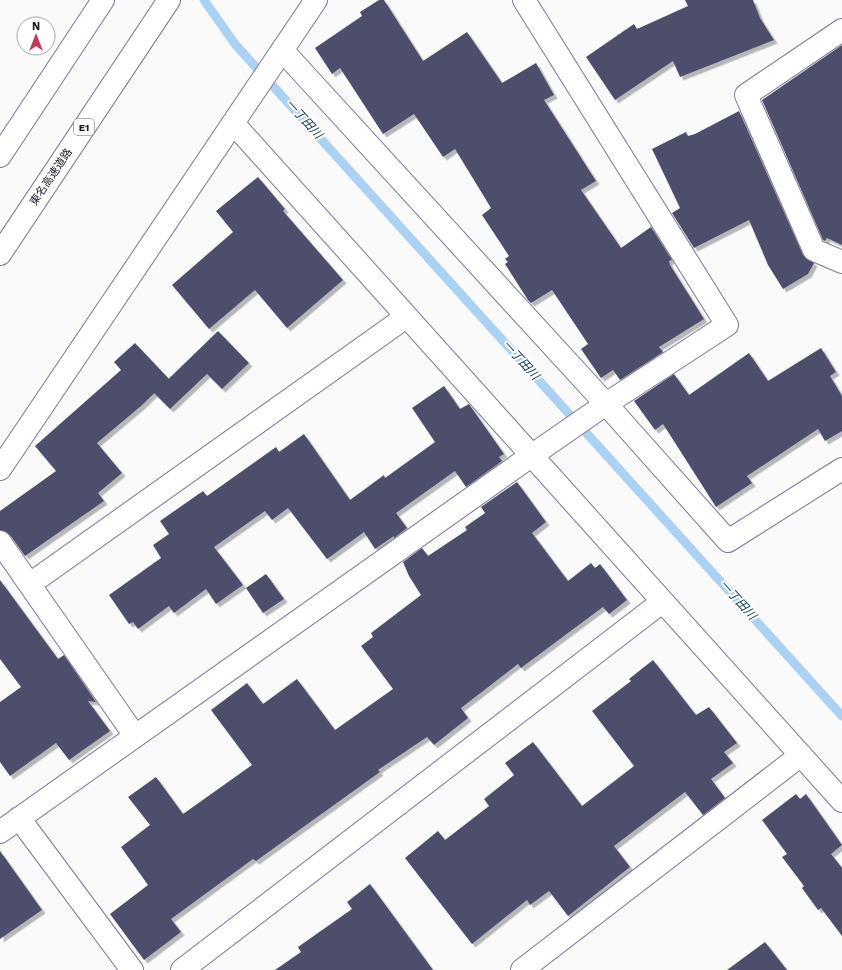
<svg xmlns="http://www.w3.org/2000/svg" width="842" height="970" font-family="'Work Sans','Noto Sans JP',sans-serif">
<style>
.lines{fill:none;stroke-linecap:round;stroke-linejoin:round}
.stream{stroke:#abd2f3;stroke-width:9}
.building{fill:#4e4e6c;filter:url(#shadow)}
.minor-casing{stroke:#7a7696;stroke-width:24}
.highway-casing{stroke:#7a7696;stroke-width:24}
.minor{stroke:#fff;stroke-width:22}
.highway{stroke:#fff;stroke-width:22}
.labels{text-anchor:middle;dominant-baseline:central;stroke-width:4;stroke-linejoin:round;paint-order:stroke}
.shield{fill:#fff;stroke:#615f68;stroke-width:1}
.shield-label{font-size:10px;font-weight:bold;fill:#1d1b28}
.street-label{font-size:11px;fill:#1d1b28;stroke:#fff}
.water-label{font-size:12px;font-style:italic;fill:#023251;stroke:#fff}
</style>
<defs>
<filter id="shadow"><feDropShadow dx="3.5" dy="3.5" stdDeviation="0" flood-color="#0004"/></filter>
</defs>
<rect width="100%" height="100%" fill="#fafafa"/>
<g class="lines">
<!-- stream -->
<path class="stream" d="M 204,0 L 235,44 L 842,716"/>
</g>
<!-- building -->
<path class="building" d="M 379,0 L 384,0 L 423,61 L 467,32 L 502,83 L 536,63 L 554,95 L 544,100 L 596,181 L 581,190 L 621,248 L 651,227 L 672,260 L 669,261 L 670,265 L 704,319 L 659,347 L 663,352 L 620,380 L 613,370 L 601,378 L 581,349 L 588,344 L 552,290 L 531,303 L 528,300 L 505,264 L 508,262 L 505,259 L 509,256 L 482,215 L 491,208 L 455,149 L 443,157 L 414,114 L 383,134 L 340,68 L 332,74 L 315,48 L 362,16 L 360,12 Z
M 685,0 L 753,0 L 760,18 L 774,40 L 680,77 L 673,61 L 615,100 L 586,57 L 634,24 L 637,29 L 688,6 Z
M 842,45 L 842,245 L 827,238 L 825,241 L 823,240 L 762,100 Z
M 739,111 L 803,255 L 814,263 L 808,274 L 783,289 L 768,265 L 749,220 L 694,248 L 672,213 L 680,208 L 652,149 L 686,132 L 688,136 L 695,134 Z
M 258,177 L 285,209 L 283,211 L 343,280 L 287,328 L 255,290 L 209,329 L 172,285 L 233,232 L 216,211 Z
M 218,331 L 249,363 L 222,389 L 207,374 L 170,409 L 154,393 Z
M 135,343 L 169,379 L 141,406 L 97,443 L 122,473 L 98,493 L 104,501 L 25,556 L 10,535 L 0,530 L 0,511 L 56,471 L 35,446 L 121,370 L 114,362 Z
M 821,348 L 836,372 L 830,376 L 842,396 L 842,431 L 825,441 L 818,429 L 747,476 L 752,483 L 716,507 L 663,424 L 655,430 L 634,401 L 674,374 L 689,395 L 749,353 L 768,381 Z
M 444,386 L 460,409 L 469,404 L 471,407 L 504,454 L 499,457 L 502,461 L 466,487 L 455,471 L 396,513 L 407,528 L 394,538 L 394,536 L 375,549 L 364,532 L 327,559 L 288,508 L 272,520 L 265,511 L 214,547 L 243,585 L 216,604 L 206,589 L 174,613 L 169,606 L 138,629 L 133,622 L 129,624 L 109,595 L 161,558 L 153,545 L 169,534 L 160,521 L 203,491 L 207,496 L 276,447 L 279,452 L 304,434 L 350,500 L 384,475 L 385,478 L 435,442 L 412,408 Z
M 517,482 L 546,522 L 532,533 L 568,581 L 591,563 L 595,568 L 600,564 L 627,600 L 609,614 L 603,607 L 521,668 L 518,664 L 461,708 L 468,718 L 444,737 L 434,745 L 427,737 L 378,770 L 380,772 L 256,861 L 253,859 L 171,919 L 181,932 L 144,960 L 110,914 L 148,885 L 121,847 L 150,825 L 128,797 L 156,777 L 183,814 L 252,765 L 211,710 L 247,683 L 263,704 L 297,679 L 335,730 L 393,689 L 361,646 L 373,637 L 371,633 L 421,595 L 409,576 L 403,562 L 422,548 L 428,556 L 467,530 L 465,527 L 485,513 L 481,507 Z
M 266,574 L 284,599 L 263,613 L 246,588 Z
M 0,580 L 58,659 L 64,655 L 96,702 L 88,701 L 110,731 L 69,760 L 56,743 L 10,776 L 0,762 L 0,702 L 21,687 L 0,659 Z
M 653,660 L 696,715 L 709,707 L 737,743 L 724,752 L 733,763 L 711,779 L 725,798 L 703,815 L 685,792 L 614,846 L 630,867 L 568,916 L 549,891 L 530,905 L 527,900 L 472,944 L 405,858 L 438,831 L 445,840 L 489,806 L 484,799 L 514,775 L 505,763 L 533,742 L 582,806 L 634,766 L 592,711 L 631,681 L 629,679 Z
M 796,794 L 800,799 L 806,794 L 842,845 L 831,854 L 842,868 L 842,936 L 821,908 L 818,910 L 802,888 L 804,886 L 782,857 L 787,854 L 762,820 Z
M 0,851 L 42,910 L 0,939 Z
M 370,884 L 433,970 L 275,970 L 301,952 L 298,947 L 352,909 L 347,902 Z
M 765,942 L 787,970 L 727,970 Z"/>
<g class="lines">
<defs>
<path id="minor" d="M 842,30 L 746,95 L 814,250 L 842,262
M 282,50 L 606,404 L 728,541 L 842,469
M 233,123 L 842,801
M 0,469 L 316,0
M 0,542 L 135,736
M 30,584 L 406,317
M 19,818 L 132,970
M 0,832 L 531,456 L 606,404 L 727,325 L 524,0
M 182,970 L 662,602
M 522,970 L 801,755"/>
<path id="highway" d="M 0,156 L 103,0
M 0,254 L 169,0"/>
</defs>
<!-- minor casing -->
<use href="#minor" class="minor-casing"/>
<!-- highway casing -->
<use href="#highway" class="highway-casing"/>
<!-- minor -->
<use href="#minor" class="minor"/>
<!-- highway -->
<use href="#highway" class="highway"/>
</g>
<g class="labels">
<!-- shield labels -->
<rect class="shield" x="74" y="119" width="20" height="16" rx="3"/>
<g class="shield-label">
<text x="84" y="127">E1</text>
</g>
<!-- street labels -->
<g class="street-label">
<text transform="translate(51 177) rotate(-56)">東名高速道路</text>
</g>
<!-- water labels -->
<g class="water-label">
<text transform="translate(304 119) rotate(48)">一丁田川</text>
<text transform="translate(521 360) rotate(48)">一丁田川</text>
<text transform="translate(738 600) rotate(48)">一丁田川</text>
</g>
</g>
<!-- north arrow -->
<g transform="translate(36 36)"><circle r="19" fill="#ffffff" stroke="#a5a4a9"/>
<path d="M0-3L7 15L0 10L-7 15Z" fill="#c63655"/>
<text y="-6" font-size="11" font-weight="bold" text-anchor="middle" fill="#1d1b28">N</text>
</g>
</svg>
